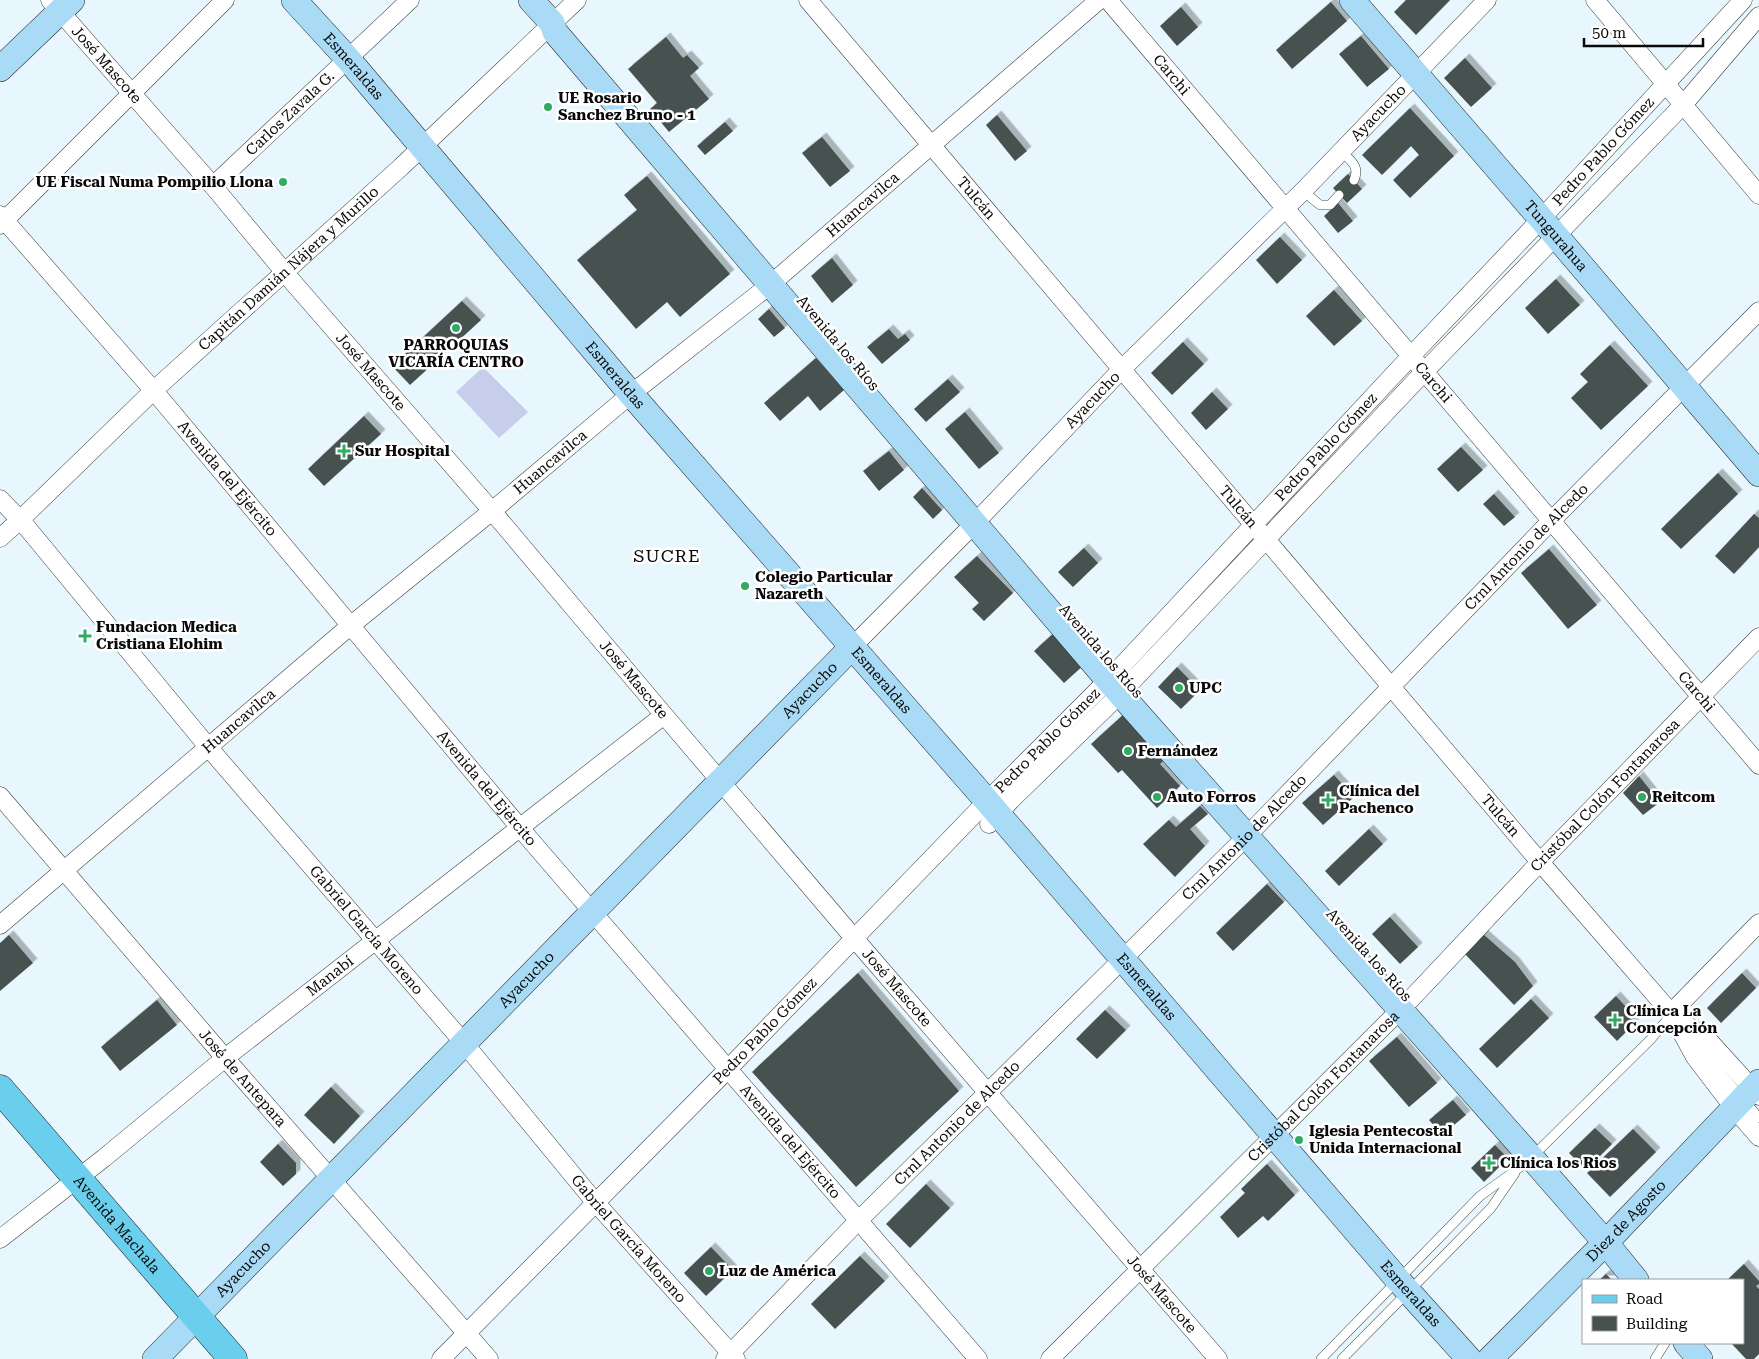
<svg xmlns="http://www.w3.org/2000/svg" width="1759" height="1359" font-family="'Roboto Serif',serif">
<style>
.pitch{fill:#c7ceeb}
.building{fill:#47514f;filter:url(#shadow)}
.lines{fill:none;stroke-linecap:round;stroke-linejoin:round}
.lane-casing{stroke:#3c3c3c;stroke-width:10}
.street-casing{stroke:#3c3c3c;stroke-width:19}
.secondary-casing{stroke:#2b2b2b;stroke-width:26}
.primary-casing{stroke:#1a1a1a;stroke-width:29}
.lane{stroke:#fff;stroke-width:9}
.street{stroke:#fff;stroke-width:18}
.secondary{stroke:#a9dbf7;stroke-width:25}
.primary{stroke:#69cfec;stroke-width:28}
.poi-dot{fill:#30ab63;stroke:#fff;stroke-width:2}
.labels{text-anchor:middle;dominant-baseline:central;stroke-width:5;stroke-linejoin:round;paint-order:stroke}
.street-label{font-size:15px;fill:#090909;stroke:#fff}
.poi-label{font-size:15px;font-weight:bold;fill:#090909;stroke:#fff;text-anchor:start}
.quarter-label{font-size:18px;letter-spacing:1px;fill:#090909;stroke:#fff}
</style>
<defs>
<filter id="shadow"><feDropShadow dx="4.5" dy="-4.5" stdDeviation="0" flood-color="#0004"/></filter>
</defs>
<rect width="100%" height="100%" fill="#e8f7fd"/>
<!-- pitch -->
<path class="pitch" d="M 483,367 L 528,412 L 499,438 L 456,392 Z"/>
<!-- building -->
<path class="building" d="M 1406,0 L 1450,0 L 1416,35 L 1394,12 Z
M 1331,2 L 1347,21 L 1292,69 L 1276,50 Z
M 1181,7 L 1198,27 L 1177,46 L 1160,26 Z
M 1361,36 L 1389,69 L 1367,87 L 1339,54 Z
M 666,37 L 683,58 L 687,55 L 699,68 L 690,76 L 709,99 L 669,132 L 650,109 L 657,103 L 628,69 Z
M 1465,58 L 1492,88 L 1471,107 L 1444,78 Z
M 1410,108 L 1454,156 L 1410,198 L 1393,180 L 1419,155 L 1411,146 L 1382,175 L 1362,155 Z
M 997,115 L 1027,151 L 1015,161 L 986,125 Z
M 725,122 L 733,131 L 705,155 L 697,146 Z
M 822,137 L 850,171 L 830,187 L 802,153 Z
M 1348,174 L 1362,189 L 1347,203 L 1333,188 Z
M 647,176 L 730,274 L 680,317 L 667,302 L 636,329 L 577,260 L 637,210 L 624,195 Z
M 1338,203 L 1353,221 L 1338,233 L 1324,216 Z
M 1280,237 L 1302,260 L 1277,284 L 1256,260 Z
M 832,258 L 853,285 L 832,303 L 811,276 Z
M 1556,279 L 1580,305 L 1548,334 L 1525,308 Z
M 1334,290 L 1362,321 L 1334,346 L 1306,316 Z
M 462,301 L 481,320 L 410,385 L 392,366 Z
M 769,309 L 785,328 L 774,337 L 758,319 Z
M 889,329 L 898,339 L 905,334 L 910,340 L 882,364 L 867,347 Z
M 1183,342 L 1204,364 L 1172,395 L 1151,373 Z
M 1610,345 L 1648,386 L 1601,430 L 1571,398 L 1588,382 L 1580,374 Z
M 816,358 L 844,390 L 820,411 L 808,396 L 780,421 L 764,403 Z
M 948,379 L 960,392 L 926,422 L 914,409 Z
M 1212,392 L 1228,409 L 1206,430 L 1191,413 Z
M 965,412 L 999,453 L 979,469 L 945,429 Z
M 364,416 L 381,434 L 324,486 L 308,469 Z
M 1461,447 L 1483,470 L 1458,492 L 1437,469 Z
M 889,451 L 904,470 L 879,491 L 863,471 Z
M 1718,473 L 1738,494 L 1681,549 L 1661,529 Z
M 922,488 L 942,510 L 933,519 L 913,497 Z
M 1494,494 L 1515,517 L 1504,526 L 1483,504 Z
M 1754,514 L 1759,518 L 1759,547 L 1734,574 L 1715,556 Z
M 1084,548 L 1098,563 L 1073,587 L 1058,572 Z
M 1549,549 L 1597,605 L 1568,629 L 1521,573 Z
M 977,556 L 1013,593 L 984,621 L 972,609 L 979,603 L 954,577 Z
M 1056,631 L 1086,663 L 1064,683 L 1034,651 Z
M 1177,667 L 1200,690 L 1181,709 L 1158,687 Z
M 1124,714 L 1165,759 L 1160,764 L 1180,786 L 1157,808 L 1122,770 L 1118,773 L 1091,744 Z
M 1334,775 L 1354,797 L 1323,825 L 1302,803 Z
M 1639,776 L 1660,802 L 1643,815 L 1623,793 Z
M 1200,806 L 1208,814 L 1190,829 L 1205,846 L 1175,877 L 1143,844 L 1169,820 L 1176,827 Z
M 1369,829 L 1383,844 L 1339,886 L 1325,871 Z
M 1267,884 L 1284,902 L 1233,951 L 1216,933 Z
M 1390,917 L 1418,947 L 1400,964 L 1372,934 Z
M 1483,934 L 1515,962 L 1533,986 L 1514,1005 L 1464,953 Z
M 9,935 L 33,963 L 0,991 L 0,943 Z
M 858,973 L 959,1091 L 856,1187 L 752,1072 Z
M 1742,973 L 1756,988 L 1721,1023 L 1707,1008 Z
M 1616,996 L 1627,1008 L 1624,1011 L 1635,1023 L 1617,1041 L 1594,1017 Z
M 1531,999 L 1549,1018 L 1497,1068 L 1479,1049 Z
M 157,1000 L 177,1025 L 120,1071 L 101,1047 Z
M 1105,1010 L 1126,1030 L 1097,1059 L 1076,1039 Z
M 1397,1037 L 1437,1083 L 1409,1107 L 1369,1061 Z
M 331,1087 L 360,1116 L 334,1144 L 304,1115 Z
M 1453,1100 L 1466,1115 L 1442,1135 L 1429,1120 Z
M 1595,1128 L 1612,1144 L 1586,1170 L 1569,1153 Z
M 1633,1129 L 1656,1152 L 1610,1197 L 1587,1173 Z
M 278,1144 L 296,1163 L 296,1174 L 283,1186 L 260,1162 Z
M 1495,1145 L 1508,1158 L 1484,1182 L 1471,1168 Z
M 1267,1164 L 1295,1195 L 1268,1221 L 1263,1216 L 1238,1238 L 1220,1217 L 1245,1193 L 1241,1189 Z
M 926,1184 L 950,1208 L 910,1248 L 886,1224 Z
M 711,1247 L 733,1270 L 706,1296 L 684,1273 Z
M 860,1256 L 885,1281 L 835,1329 L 811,1304 Z
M 1744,1264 L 1759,1281 L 1759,1284 L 1756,1286 L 1759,1289 L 1759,1354 L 1754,1359 L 1746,1359 L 1731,1343 L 1743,1343 L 1743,1280 L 1727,1280 Z
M 1606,1274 L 1612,1280 L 1599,1280 Z"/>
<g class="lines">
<defs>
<path id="lane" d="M 1341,151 C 1351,161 1360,166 1354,180
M 1303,191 L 1320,205 L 1330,205 L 1339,195
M 1694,1042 L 1759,1118
M 1321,1359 L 1480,1196 L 1519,1168 L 1540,1149 L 1651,1039 L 1672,1014
M 1342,1359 L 1491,1208 L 1515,1173
M 1655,1359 L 1665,1343"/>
<g id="street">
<path id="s1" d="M 50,0 L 213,186 L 291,280 L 492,511 L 664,715 L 854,938 L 1218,1359"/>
<path id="s2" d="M 808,0 L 1540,862 L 1671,1013 L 1695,1057 L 1734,1108 L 1759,1137"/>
<path id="s3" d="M 1108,0 L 1759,765"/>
<path d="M 1595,0 L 1759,195"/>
<path id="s4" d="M 213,186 L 410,0"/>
<path id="s5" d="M 0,215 L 160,398 L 520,828 L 978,1359"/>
<path d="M 0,225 L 225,0"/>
<path id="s6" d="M 0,499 L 24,524 L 209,748 L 464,1043 L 595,1202 L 736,1359"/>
<path id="s7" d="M 0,538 L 20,520 L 153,391 L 401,167 L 577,0"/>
<path id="s8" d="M 852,647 L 974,524 L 1122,369 L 1303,191 L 1487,0"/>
<path id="s9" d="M 0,796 L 225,1058 L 489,1359"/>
<path d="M 989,824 L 1011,800 L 1121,693 L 1424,372 L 1683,105 L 1759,16"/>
<path id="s10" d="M 0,925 L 350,626 L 492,511 L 631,394 L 771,284 L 1099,0"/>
<path d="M 1671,1013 L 1759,923"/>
<path d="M 1676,1017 L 1710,1042 L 1759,1096"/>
<path id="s11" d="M 0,1239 L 104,1158 L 225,1058 L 664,715"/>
<path id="s12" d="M 441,1359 L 727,1070 L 987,801 L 1117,671 L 1411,356 L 1541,219 L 1743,0"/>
<path id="s13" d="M 725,1359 L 858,1221 L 1246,837 L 1551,521 L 1759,311"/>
<path id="s14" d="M 1050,1359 L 1410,1000 L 1540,862 L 1759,637"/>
</g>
<g id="secondary">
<path id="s15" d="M 294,0 L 348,59 L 631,394 L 987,801 L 1398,1280 L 1469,1359"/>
<path d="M 531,0 L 552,23 L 555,32 L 1108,680 L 1531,1157 L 1605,1242 L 1636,1280"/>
<path id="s16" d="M 1352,0 L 1556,236 L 1759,474"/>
<path d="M 0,69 L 72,0"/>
<path d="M 1686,1343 L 1700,1359"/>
<path id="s17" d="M 155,1359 L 852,647"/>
<path id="s18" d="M 1490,1359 L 1612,1236 L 1759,1082"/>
</g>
<g id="primary">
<path id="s19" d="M 0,1089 L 233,1359"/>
</g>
</defs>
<!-- lane casing -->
<use href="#lane" class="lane-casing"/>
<!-- street casing -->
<use href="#street" class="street-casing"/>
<!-- secondary casing -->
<use href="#secondary" class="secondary-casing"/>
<!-- primary casing -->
<use href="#primary" class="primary-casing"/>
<!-- lane -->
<use href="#lane" class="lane"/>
<!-- street -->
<use href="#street" class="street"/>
<!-- secondary -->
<use href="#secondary" class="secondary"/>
<!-- primary -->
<use href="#primary" class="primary"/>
</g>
<!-- markers -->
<g class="poi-dot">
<circle cx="548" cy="107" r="5"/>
<circle cx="283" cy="182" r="5"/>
<circle cx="456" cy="328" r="5"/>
<path d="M341.5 443.5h5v5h5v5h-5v5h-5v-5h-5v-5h5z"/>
<circle cx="745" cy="586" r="5"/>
<path d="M82.5 628.5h5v5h5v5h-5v5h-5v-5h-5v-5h5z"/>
<circle cx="1179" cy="688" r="5"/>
<circle cx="1128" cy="751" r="5"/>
<circle cx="1157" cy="797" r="5"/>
<circle cx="1642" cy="797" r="5"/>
<path d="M1325.5 792.5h5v5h5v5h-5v5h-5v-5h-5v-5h5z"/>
<path d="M1612.5 1012.5h5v5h5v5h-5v5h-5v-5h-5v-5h5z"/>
<circle cx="1299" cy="1140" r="5"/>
<path d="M1486.5 1155.5h5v5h5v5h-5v5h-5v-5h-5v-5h5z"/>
<circle cx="709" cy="1271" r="5"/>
</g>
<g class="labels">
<!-- street labels -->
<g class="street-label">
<text stroke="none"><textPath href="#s1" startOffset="86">José Mascote</textPath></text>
<text stroke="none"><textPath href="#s15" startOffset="89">Esmeraldas</textPath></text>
<text stroke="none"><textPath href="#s3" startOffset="98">Carchi</textPath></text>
<text stroke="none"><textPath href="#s8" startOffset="750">Ayacucho</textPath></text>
<text stroke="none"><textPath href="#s4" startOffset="106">Carlos Zavala G.</textPath></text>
<text stroke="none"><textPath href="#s12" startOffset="1676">Pedro Pablo Gómez</textPath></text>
<text stroke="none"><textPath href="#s2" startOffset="260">Tulcán</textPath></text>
<text stroke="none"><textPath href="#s10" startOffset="1124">Huancavilca</textPath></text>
<text stroke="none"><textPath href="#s16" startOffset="312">Tungurahua</textPath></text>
<text stroke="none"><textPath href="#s7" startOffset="395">Capitán Damián Nájera y Murillo</textPath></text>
<text transform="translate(838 343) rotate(50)">Avenida los Ríos</text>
<text stroke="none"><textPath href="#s1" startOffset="491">José Mascote</textPath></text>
<text stroke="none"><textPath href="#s15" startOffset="494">Esmeraldas</textPath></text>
<text stroke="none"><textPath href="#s3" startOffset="502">Carchi</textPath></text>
<text stroke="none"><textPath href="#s8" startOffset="345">Ayacucho</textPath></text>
<text stroke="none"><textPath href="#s12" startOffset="1271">Pedro Pablo Gómez</textPath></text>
<text stroke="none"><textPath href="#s10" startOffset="719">Huancavilca</textPath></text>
<text stroke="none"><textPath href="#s5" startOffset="348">Avenida del Ejército</textPath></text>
<text stroke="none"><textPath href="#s2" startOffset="665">Tulcán</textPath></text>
<text stroke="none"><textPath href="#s13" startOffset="1141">Crnl Antonio de Alcedo</textPath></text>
<text transform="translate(1101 651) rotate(49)">Avenida los Ríos</text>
<text stroke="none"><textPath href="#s1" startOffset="896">José Mascote</textPath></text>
<text stroke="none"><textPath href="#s15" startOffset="899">Esmeraldas</textPath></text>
<text stroke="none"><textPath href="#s17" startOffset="936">Ayacucho</textPath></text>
<text stroke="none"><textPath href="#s3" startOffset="908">Carchi</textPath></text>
<text stroke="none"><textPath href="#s10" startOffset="314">Huancavilca</textPath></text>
<text stroke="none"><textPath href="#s12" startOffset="866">Pedro Pablo Gómez</textPath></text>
<text stroke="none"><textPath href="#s5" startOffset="752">Avenida del Ejército</textPath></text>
<text stroke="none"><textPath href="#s14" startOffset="791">Cristóbal Colón Fontanarosa</textPath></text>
<text stroke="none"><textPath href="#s2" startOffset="1070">Tulcán</textPath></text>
<text stroke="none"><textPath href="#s13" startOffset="736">Crnl Antonio de Alcedo</textPath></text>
<text stroke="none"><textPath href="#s6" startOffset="566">Gabriel García Moreno</textPath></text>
<text transform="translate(1369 955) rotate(48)">Avenida los Ríos</text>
<text stroke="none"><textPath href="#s11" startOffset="422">Manabí</textPath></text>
<text stroke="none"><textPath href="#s17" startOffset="531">Ayacucho</textPath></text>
<text stroke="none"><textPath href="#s1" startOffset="1301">José Mascote</textPath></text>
<text stroke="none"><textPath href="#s15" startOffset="1304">Esmeraldas</textPath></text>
<text stroke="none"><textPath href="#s12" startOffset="461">Pedro Pablo Gómez</textPath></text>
<text stroke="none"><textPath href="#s9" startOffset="372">José de Antepara</textPath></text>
<text stroke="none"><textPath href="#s14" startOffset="386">Cristóbal Colón Fontanarosa</textPath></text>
<text stroke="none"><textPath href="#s13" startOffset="331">Crnl Antonio de Alcedo</textPath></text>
<text stroke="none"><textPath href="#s5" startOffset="1218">Avenida del Ejército</textPath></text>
<text stroke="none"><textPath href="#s18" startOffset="194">Diez de Agosto</textPath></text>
<text stroke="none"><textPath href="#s19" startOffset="179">Avenida Machala</textPath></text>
<text stroke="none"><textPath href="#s6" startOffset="971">Gabriel García Moreno</textPath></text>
<text stroke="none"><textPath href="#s17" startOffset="126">Ayacucho</textPath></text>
<text stroke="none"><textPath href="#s15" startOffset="1709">Esmeraldas</textPath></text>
<text stroke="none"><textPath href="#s1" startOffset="1706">José Mascote</textPath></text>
</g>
<!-- poi labels -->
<g class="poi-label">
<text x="558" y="98">UE Rosario<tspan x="558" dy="17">Sanchez Bruno - 1</tspan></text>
<text x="273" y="182" text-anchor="end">UE Fiscal Numa Pompilio Llona</text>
<text x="456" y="345" text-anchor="middle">PARROQUIAS<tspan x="456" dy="17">VICARÍA CENTRO</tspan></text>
<text x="355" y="451">Sur Hospital</text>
<text x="755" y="577">Colegio Particular<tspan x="755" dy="17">Nazareth</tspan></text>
<text x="96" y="627">Fundacion Medica<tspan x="96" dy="17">Cristiana Elohim</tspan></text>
<text x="1189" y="688">UPC</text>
<text x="1138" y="751">Fernández</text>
<text x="1339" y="791">Clínica del<tspan x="1339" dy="17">Pachenco</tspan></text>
<text x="1167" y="797">Auto Forros</text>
<text x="1652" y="797">Reitcom</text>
<text x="1626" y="1011">Clínica La<tspan x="1626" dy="17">Concepción</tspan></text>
<text x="1309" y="1131">Iglesia Pentecostal<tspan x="1309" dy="17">Unida Internacional</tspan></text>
<text x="1500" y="1163">Clínica los Rios</text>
<text x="719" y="1271">Luz de América</text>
</g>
<!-- quarter labels -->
<g class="quarter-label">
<text x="667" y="555">SUCRE</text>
</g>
</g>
<!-- legend -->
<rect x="1582" y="1279" width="162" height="65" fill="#ffffff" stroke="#9d9d9d"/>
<rect x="1592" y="1295" width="25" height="8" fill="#69cfec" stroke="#9d9d9d"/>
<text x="1626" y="1304" font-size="15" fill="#090909">Road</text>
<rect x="1592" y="1316" width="25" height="15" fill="#47514f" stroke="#9d9d9d"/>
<text x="1626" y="1329" font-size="15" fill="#090909">Building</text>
<!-- scale -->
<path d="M1584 38v8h119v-8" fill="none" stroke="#090909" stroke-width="2.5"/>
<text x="1592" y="38" font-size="15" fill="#090909" stroke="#ffffff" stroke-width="4" paint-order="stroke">50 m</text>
</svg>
